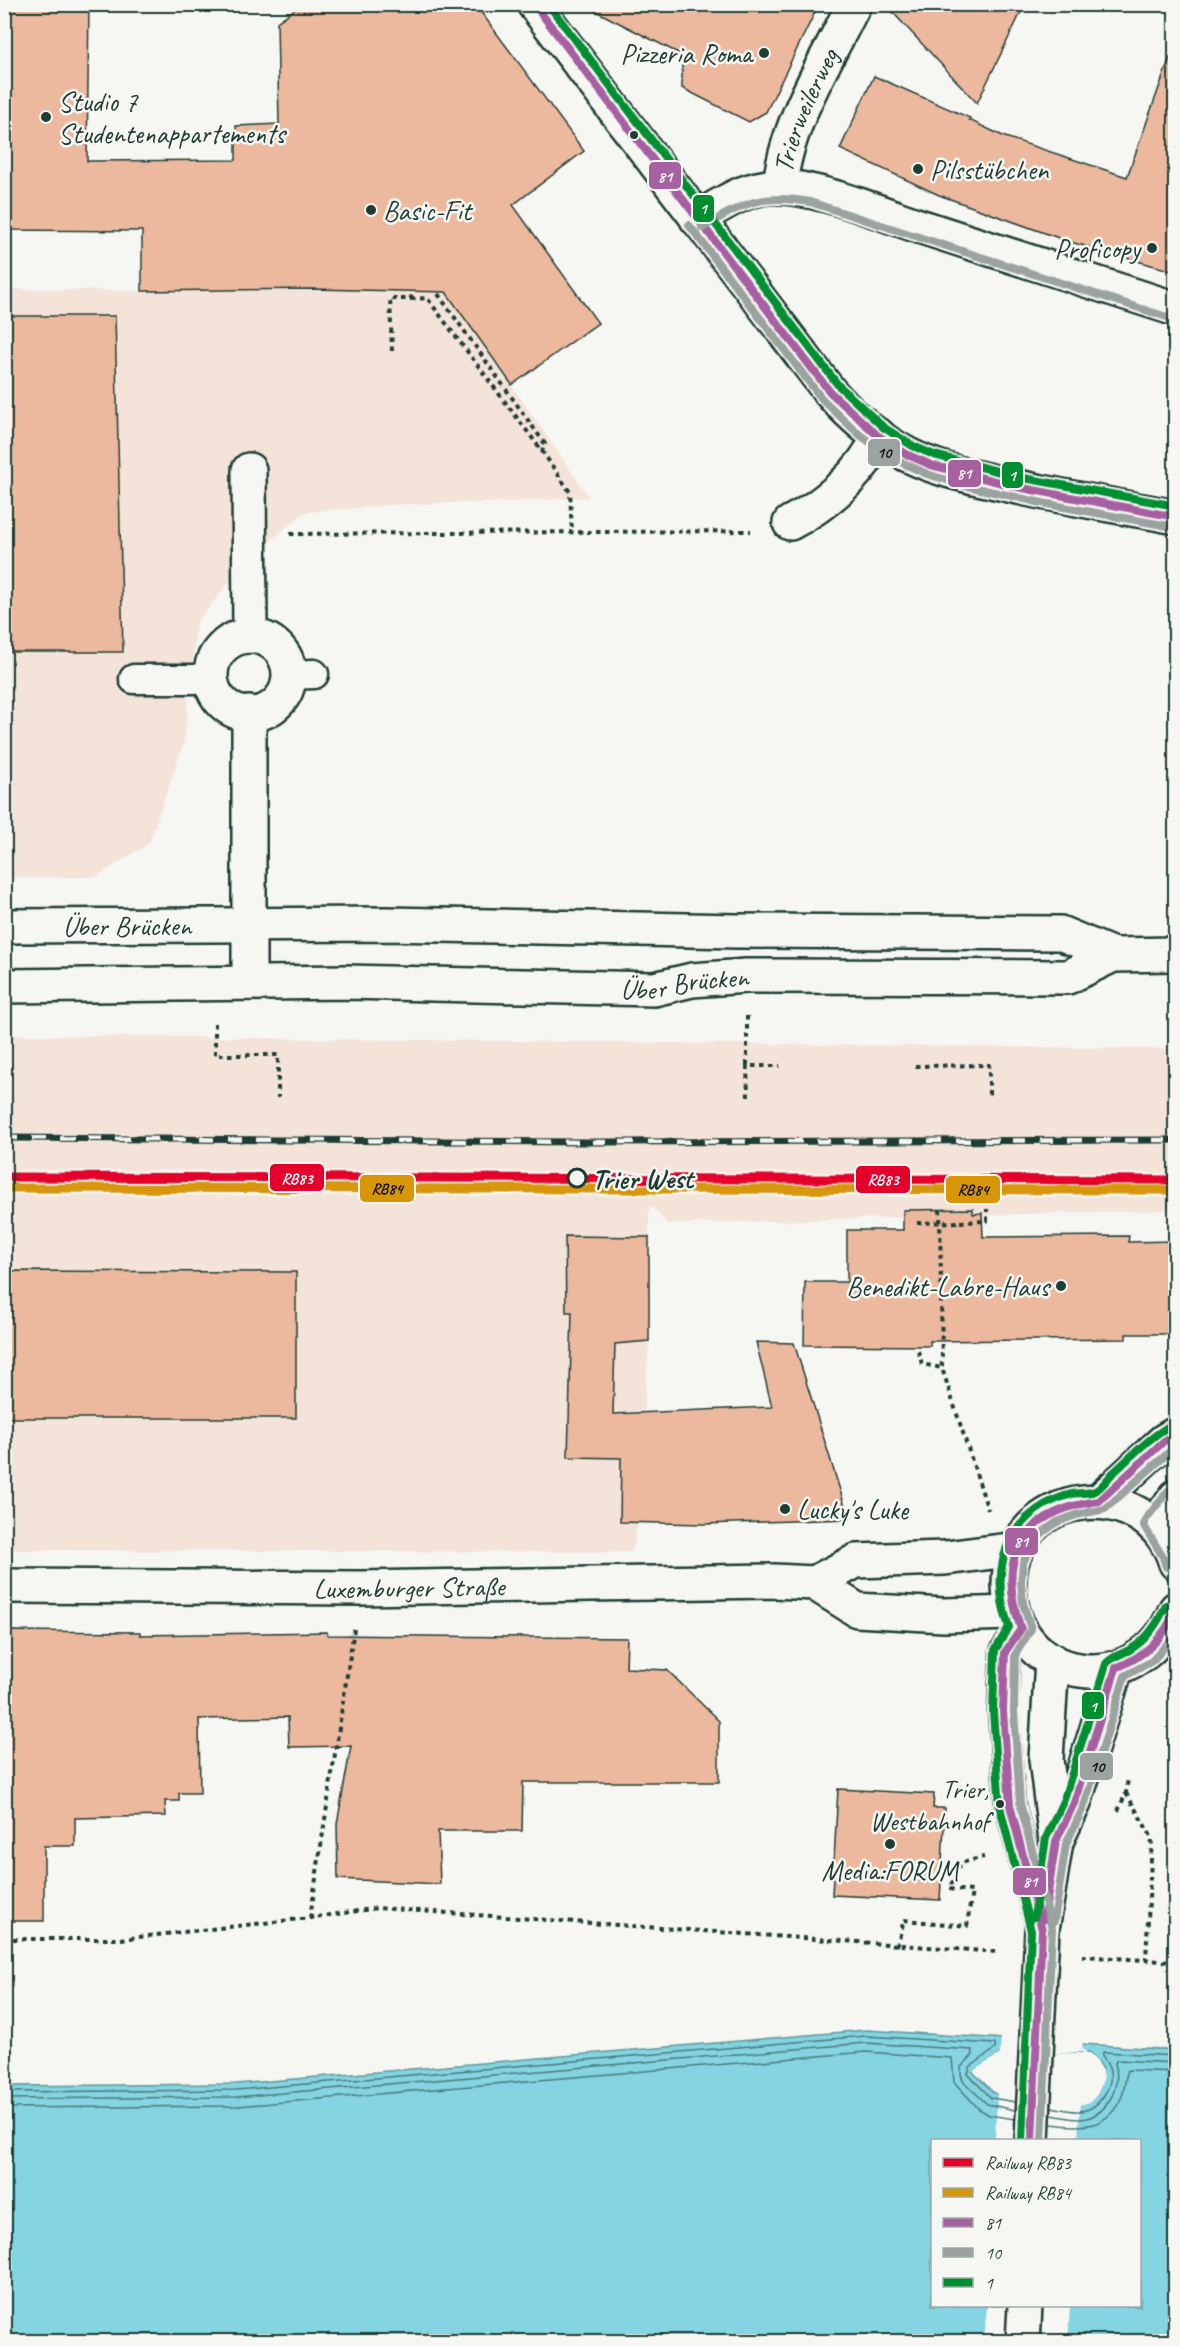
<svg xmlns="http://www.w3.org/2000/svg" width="1180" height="2346" font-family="Caveat,sans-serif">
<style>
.built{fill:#f3e3d9}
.water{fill:#85d4e2;stroke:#5c989c;stroke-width:1.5;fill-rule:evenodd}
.pier{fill:#f6f6f2;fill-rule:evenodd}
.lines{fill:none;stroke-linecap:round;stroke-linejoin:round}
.shore{stroke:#48797a;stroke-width:1.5}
.building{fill:#ecb89e;stroke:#1f3d34;stroke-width:1.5}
.lane-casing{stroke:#1f3d34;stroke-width:33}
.street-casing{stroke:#1f3d34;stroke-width:38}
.secondary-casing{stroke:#1f3d34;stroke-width:38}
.primary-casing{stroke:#1f3d34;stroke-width:38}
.path{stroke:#1f3d34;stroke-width:4;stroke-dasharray:4.5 4.5;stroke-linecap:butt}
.lane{stroke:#f6f6f2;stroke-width:28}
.street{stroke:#f6f6f2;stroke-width:33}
.secondary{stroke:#f6f6f2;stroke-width:33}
.primary{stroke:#f6f6f2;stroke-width:33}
.rail-casing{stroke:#1f3d34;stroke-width:7}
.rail{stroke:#f6f6f2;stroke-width:4.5;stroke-dasharray:14;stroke-linecap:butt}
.street-bridge-casing{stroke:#1f3d34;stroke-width:38;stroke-linecap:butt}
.path-bridge{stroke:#1f3d34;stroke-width:4;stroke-dasharray:4.5 4.5;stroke-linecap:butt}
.street-bridge{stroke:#f6f6f2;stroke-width:33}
.bus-1-casing{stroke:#f6f6f2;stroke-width:12}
.bus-2-casing{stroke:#f6f6f2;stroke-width:12}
.bus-3-casing{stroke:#f6f6f2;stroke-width:12}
.bus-1{stroke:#a661a1;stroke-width:8}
.bus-2{stroke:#9aa3a0;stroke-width:8}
.bus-3{stroke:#008f30;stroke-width:8}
.rail-1-casing{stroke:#f6f6f2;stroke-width:14}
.rail-2-casing{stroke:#f6f6f2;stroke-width:14}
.rail-1{stroke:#e4002b;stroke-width:9}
.rail-2{stroke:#d79608;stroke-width:9}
.poi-dot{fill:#1f3d34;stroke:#f6f6f2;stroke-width:2}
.stop-dot{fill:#f6f6f2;stroke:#1f3d34;stroke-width:3}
.labels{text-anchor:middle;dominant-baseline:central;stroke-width:5;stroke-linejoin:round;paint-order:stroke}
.bus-label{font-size:26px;fill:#1f3d34;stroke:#f6f6f2;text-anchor:end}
.poi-label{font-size:28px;fill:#1f3d34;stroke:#f6f6f2;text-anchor:start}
.street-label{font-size:28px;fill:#1f3d34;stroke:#f6f6f2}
.stop-label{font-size:28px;font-weight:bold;fill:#1f3d34;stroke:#f6f6f2;text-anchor:start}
.line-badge{stroke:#f6f6f2;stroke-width:2}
.badge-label{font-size:16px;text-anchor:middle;font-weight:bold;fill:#fff}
.pale-badge-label{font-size:16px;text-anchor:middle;font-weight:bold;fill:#111}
</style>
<rect width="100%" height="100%" fill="#f6f6f2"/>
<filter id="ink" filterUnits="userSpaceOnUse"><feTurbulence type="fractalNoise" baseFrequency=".0167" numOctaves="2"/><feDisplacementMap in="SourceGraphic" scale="12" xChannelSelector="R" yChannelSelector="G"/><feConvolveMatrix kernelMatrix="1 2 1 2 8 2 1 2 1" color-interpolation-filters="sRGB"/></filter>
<g filter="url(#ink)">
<!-- built -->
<path class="built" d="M 4,289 L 142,291 L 313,289 L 446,292 L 589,497 L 510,502 L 405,504 L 305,512 L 249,558 L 196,623 L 184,743 L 149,843 L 96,877 L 5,878 Z
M 5,1035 L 1175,1049 L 1175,1210 L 667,1224 L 652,1207 L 649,1207 L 649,1341 L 639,1473 L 638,1522 L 632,1552 L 5,1550 Z"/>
<!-- water -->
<path class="water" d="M 866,2030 L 1175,2050 L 1175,2341 L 5,2341 L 4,2086 L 236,2084 ZM 1089,2052 L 1097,2060 L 1103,2069 L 1098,2094 L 1080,2105 L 994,2093 L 973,2072 L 1000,2054 ZM 932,2140 L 1140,2140 L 1140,2306 L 932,2306 Z"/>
<!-- pier -->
<path class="pier" d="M 1001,2036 L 1083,2041 L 1082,2049 L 1097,2060 L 1104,2076 L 1098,2094 L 1090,2102 L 1080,2105 L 1078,2140 L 995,2140 L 997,2094 L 973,2071 L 1000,2054 ZM 1082,2052 L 1095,2061 L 1101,2076 L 1095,2092 L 1088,2099 L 1079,2102 L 996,2090 L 978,2072 L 1000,2057 Z
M 987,2306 L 1070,2306 L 1068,2342 L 984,2341 Z"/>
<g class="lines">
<!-- shore -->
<path class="shore" d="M 4,2092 L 236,2090 L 866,2036 L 995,2044 L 995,2049 L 970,2067 L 968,2074 L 991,2098 L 1016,2102
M 4,2099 L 236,2097 L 866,2043 L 972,2050 L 973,2055 L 961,2067 L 961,2074 L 963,2081 L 987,2104 L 1015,2110
M 1052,2107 C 1061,2109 1071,2112 1080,2111 C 1099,2110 1115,2085 1109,2068 C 1107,2063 1104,2059 1102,2055 L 1103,2052 L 1176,2056
M 4,2108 L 237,2106 L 866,2052 L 952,2058 L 954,2082 L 979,2109 L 989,2115 L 1015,2119
M 1051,2115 C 1060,2116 1070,2119 1079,2119 C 1107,2118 1122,2086 1115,2063 L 1117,2060 L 1176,2063
M 1051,2124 C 1081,2128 1108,2130 1122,2096 C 1125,2088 1125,2077 1128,2070 L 1176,2072"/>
</g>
<!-- building -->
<path class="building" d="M 4,4 L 89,4 L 87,161 L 236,160 L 236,126 L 279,124 L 277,22 L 302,4 L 475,4 L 584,151 L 513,205 L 598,323 L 512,385 L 446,292 L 313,289 L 142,291 L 142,231 L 4,230 Z
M 582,4 L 819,4 L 766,112 L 749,122 L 682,88 L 682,55 Z
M 885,4 L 1025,4 L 977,103 Z
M 1170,57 L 1176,58 L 1176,272 L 1067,241 L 939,195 L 840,149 L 874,76 L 970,118 L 969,120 L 1005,137 L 1127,177 Z
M 4,316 L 115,316 L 123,652 L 4,652 Z
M 973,1209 L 973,1214 L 982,1213 L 983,1237 L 1129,1236 L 1128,1242 L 1176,1241 L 1176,1334 L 1126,1334 L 1126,1339 L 930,1341 L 930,1346 L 804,1345 L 805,1282 L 847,1282 L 847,1230 L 903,1230 L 903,1210 Z
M 565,1236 L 649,1237 L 649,1341 L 615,1344 L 613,1414 L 772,1407 L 756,1342 L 794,1343 L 849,1519 L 703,1524 L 620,1522 L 621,1458 L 568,1457 L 572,1312 L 566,1312 Z
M 4,1271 L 296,1272 L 296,1418 L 4,1418 Z
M 4,1631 L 140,1632 L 140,1635 L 327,1632 L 328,1635 L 627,1638 L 626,1668 L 667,1670 L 719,1721 L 719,1782 L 523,1782 L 522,1831 L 438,1831 L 440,1884 L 338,1879 L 337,1824 L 351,1746 L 289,1747 L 288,1717 L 199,1719 L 200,1793 L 179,1793 L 179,1801 L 165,1801 L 166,1816 L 75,1818 L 75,1846 L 44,1846 L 44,1921 L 4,1921 Z
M 838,1789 L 934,1794 L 933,1808 L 945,1808 L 940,1900 L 832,1895 Z"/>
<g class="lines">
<defs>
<path id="lane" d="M 289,675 L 314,674
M 134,679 L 211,679
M 1021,1629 L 1005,1652 L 1003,1711 L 1010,1805 L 1041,1927"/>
<g id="street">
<path id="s1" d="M 780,187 C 785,125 827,60 854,4"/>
<path d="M 697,219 C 724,203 748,185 780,187 C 819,188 878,212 916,225 C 1002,253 1089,281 1176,309"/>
<path d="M 249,470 L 250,636"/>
<path d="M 790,523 C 825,505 863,473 879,436"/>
<circle cx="250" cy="675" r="39"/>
<path d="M 249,713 L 249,983"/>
<path d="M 1056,1841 L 1074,1803 L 1116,1668"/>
<path d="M 1042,1930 L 1056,1841 L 1046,1759 L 1052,1660"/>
<path d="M 1023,2342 L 1025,2306"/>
</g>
<g id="secondary">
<path d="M 534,4 L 830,392 C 851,416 880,441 908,455 C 938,470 969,476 1000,483 C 1058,497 1117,506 1176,517"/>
<path id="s2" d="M 4,926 L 385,924 L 738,931 L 1060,933 L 1113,955"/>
<path id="s3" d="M 4,986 L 346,982 L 654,989 L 692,980 L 746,976 L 1068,977 L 1113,955 L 1176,954"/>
<path d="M 1099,1501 L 1164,1441 L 1176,1434"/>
<path d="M 1154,1526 L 1176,1497"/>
</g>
<g id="primary">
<path d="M 1176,1563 C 1148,1471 1009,1488 1009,1584 C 1010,1684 1140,1705 1176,1609"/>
<path d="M 814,1583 L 856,1561 L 945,1558 L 1017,1549"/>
<path id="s4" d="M 4,1586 L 360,1588 L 774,1581 L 814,1583 L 857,1610 L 944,1615 L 1013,1613"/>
</g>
</defs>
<!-- lane casing -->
<use href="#lane" class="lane-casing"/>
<!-- street casing -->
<use href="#street" class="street-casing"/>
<!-- secondary casing -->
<use href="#secondary" class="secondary-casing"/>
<!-- primary casing -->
<use href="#primary" class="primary-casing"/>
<!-- path -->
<path class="path" d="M 438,294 L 545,444 L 542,451
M 411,299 L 427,298 L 542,451 L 570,492 L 572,532
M 392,351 L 390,299 L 411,299 L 411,291
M 290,534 L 751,531
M 747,1016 L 747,1066
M 215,1023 L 215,1055 L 278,1055 L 278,1098
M 915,1066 L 989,1065 L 989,1097
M 748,1097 L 747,1066 L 780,1066
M 940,1209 L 942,1368 L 988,1510
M 960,1222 L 987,1221 L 987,1209
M 918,1351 L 922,1364 L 942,1368
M 1126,1793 L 1152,1838 L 1146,1960
M 1118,1811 L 1126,1793 L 1128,1778
M 310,1918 L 354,1629
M 4,1939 L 120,1939 L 310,1918 L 378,1908 L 999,1952
M 897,1946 L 904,1920 L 967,1926 L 972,1891 L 949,1889 L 961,1863 L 984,1857
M 1082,1956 L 1176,1962"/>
<!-- lane -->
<use href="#lane" class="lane"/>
<!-- street -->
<use href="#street" class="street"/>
<!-- secondary -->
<use href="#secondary" class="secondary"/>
<!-- primary -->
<use href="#primary" class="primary"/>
<defs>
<path id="rail" d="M 4,1138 L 593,1142 L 1176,1140"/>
</defs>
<!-- rail casing -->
<use href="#rail" class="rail-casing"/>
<!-- rail -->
<use href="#rail" class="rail"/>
<defs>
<path id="street-bridge" d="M 1032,2140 L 1042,1930"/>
</defs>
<!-- street-bridge casing -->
<use href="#street-bridge" class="street-bridge-casing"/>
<!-- path-bridge -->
<path class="path-bridge" d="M 917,1223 L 960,1222"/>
<!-- street-bridge -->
<use href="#street-bridge" class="street-bridge"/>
<defs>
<path id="bus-1" d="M 534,4 L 830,392 L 877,435 L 908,455 L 931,465 L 1022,488 L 1176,517
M 1099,1501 L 1164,1441 L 1176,1434
M 1021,1629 L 1005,1652 L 1003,1711 L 1010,1805 L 1042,1930 L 1032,2140
M 1021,1629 C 995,1556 1022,1511 1099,1501
M 1116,1668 C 1145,1656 1163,1639 1176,1610
M 1044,1919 L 1056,1841 L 1074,1803 L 1116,1668"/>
<path id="bus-2" d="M 689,225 L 822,399 L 860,435 L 892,458 L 927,474 L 963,485 L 1042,503 L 1174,527
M 702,228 C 744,203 761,193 810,202 L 1173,319
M 1166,1567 L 1163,1557 L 1144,1526 L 1145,1520 L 1168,1491
M 1054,1921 L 1066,1844 L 1084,1806 L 1125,1676 L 1152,1661 L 1176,1634
M 1042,2140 L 1052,1929 L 1020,1803 L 1014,1711 L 1015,1655 L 1031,1629 L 1023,1603 L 1021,1582 L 1023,1563 L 1030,1547 L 1042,1533 L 1057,1522 L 1076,1515 L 1105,1509 L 1176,1446"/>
<path id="bus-3" d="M 548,4 L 838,385 L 883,427 L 913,446 L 934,455 L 1024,478 L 1176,506
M 1034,1917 L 1046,1838 L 1064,1799 L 1106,1664 C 1112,1656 1123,1654 1131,1649 C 1148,1639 1158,1623 1166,1605
M 1022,2140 L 1031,1931 L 1000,1807 L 993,1712 L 995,1650 L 1009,1627 C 992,1580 999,1531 1046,1504 C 1054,1500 1064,1496 1072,1494 C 1079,1492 1088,1494 1095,1491 C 1101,1488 1107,1480 1111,1475 C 1130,1458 1148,1438 1171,1425"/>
</defs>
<!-- bus-1 casing -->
<use href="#bus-1" class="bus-1-casing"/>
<!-- bus-2 casing -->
<use href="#bus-2" class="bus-2-casing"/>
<!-- bus-3 casing -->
<use href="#bus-3" class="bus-3-casing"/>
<!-- bus-1 -->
<use href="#bus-1" class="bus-1"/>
<!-- bus-2 -->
<use href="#bus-2" class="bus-2"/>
<!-- bus-3 -->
<use href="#bus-3" class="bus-3"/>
<defs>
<path id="rail-1" d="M 4,1177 L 1176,1180"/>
<path id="rail-2" d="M 4,1188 L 1176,1190"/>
</defs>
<!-- rail-1 casing -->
<use href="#rail-1" class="rail-1-casing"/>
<!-- rail-2 casing -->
<use href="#rail-2" class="rail-2-casing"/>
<!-- rail-1 -->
<use href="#rail-1" class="rail-1"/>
<!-- rail-2 -->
<use href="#rail-2" class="rail-2"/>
</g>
</g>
<!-- markers -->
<g class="poi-dot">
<circle cx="764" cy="53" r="6"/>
<circle cx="46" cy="117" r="6"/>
<circle cx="634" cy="135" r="5"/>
<circle cx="918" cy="169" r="6"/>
<circle cx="371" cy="210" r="6"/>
<circle cx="1152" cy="248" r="6"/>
<circle cx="1061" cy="1286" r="6"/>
<circle cx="785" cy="1509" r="6"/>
<circle cx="1000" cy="1804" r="5"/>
<circle cx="890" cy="1844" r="6"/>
</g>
<circle class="stop-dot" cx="577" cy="1178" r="9"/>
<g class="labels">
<!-- bus labels -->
<g class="bus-label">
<text x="989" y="1789">Trier,<tspan x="989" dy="32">Westbahnhof</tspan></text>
</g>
<!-- poi labels -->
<g class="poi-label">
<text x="752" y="53" text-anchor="end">Pizzeria Roma</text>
<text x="58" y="101">Studio 7<tspan x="58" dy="32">Studentenappartements</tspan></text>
<text x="930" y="169">Pilsstübchen</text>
<text x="383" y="210">Basic-Fit</text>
<text x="1140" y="248" text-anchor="end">Proficopy</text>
<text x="1049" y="1286" text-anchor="end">Benedikt-Labre-Haus</text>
<text x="797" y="1509">Lucky's Luke</text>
<text x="890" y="1870" text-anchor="middle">Media:FORUM</text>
</g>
<!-- street labels -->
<g class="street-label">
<text stroke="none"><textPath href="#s1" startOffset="81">Trierweilerweg</textPath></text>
<text stroke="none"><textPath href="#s2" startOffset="123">Über Brücken</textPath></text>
<text stroke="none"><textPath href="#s3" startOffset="681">Über Brücken</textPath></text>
<text stroke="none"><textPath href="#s4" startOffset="405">Luxemburger Straße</textPath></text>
</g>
<!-- stop labels -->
<g class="stop-label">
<text x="592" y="1178">Trier West</text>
</g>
</g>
<g class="line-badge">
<rect x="648" y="161" width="34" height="29" rx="6" fill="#a661a1"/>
<rect x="692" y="194" width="23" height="29" rx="6" fill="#008f30"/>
<rect x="867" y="438" width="34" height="29" rx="6" fill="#9aa3a0"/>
<rect x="947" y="459" width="35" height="29" rx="6" fill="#a661a1"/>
<rect x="1001" y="461" width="23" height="28" rx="6" fill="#008f30"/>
<rect x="269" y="1163" width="56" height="29" rx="6" fill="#e4002b"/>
<rect x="855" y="1165" width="56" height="29" rx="6" fill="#e4002b"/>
<rect x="359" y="1174" width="56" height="29" rx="6" fill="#d79608"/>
<rect x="945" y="1175" width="56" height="29" rx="6" fill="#d79608"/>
<rect x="1004" y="1527" width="35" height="29" rx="6" fill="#a661a1"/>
<rect x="1081" y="1691" width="24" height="29" rx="6" fill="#008f30"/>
<rect x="1079" y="1752" width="35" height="29" rx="6" fill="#9aa3a0"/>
<rect x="1012" y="1867" width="35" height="29" rx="6" fill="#a661a1"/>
</g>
<g class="badge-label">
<text x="665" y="182">81</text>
<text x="703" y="214">1</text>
<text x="964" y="479">81</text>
<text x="1012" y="481">1</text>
<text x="297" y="1184">RB83</text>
<text x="883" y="1185">RB83</text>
<text x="1021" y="1547">81</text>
<text x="1093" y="1712">1</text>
<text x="1030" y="1887">81</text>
</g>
<g class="pale-badge-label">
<text x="884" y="458">10</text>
<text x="387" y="1194">RB84</text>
<text x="973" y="1195">RB84</text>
<text x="1097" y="1772">10</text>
</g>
<!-- margin -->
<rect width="1180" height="2346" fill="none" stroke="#f6f6f2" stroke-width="24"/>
<rect x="12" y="12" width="1156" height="2322" fill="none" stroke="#1f3d34" stroke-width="2" filter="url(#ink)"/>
<!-- legend -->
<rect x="931" y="2139" width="210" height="168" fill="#f6f6f2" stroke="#a0aca6" stroke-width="1.5"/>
<rect x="943" y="2158" width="30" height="9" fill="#e4002b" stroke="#a0aca6" stroke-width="1.5"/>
<text x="985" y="2169" font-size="18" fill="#1f3d34">Railway RB83</text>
<rect x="943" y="2188" width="30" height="9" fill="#d79608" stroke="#a0aca6" stroke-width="1.5"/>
<text x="985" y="2199" font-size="18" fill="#1f3d34">Railway RB84</text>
<rect x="943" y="2218" width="30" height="9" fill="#a661a1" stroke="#a0aca6" stroke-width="1.5"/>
<text x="985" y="2229" font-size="18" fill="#1f3d34">81</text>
<rect x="943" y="2248" width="30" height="9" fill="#9aa3a0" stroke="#a0aca6" stroke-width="1.5"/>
<text x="985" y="2259" font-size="18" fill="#1f3d34">10</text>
<rect x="943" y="2278" width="30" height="9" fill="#008f30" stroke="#a0aca6" stroke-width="1.5"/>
<text x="985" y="2289" font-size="18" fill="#1f3d34">1</text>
</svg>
